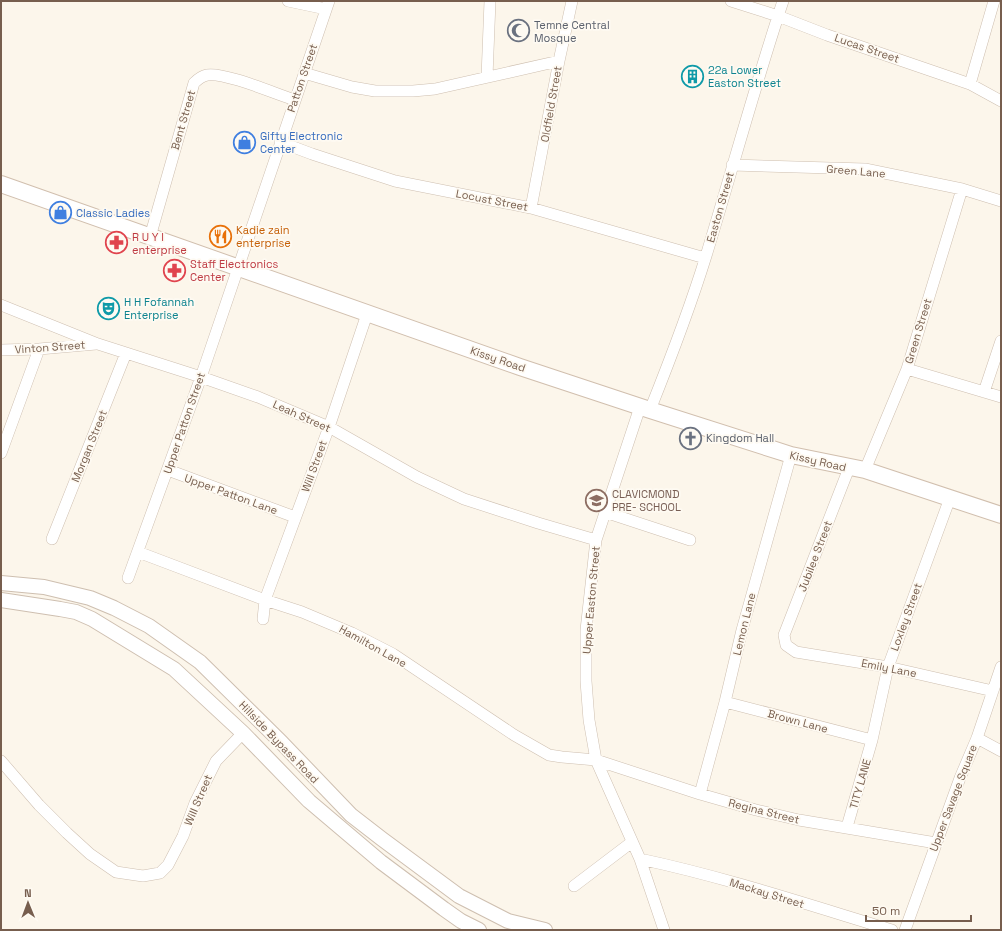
<svg xmlns="http://www.w3.org/2000/svg" width="1002" height="931" font-family="'Space Grotesk',sans-serif">
<style>
.lines{fill:none;stroke-linecap:round;stroke-linejoin:round}
.minor-casing{stroke:#cebfb0;stroke-width:12}
.tertiary-casing{stroke:#cebfb0;stroke-width:16}
.secondary-casing{stroke:#d1bfae;stroke-width:18}
.minor{stroke:#fff;stroke-width:11}
.tertiary{stroke:#fff;stroke-width:14}
.secondary{stroke:#fff;stroke-width:16}
.labels{text-anchor:middle;dominant-baseline:central;stroke-width:3.5;stroke-linejoin:round;paint-order:stroke}
.worship-label{font-size:11px;fill:#5b616d;stroke:#fefaf2;text-anchor:start}
.street-label{font-size:11px;fill:#775e4e;stroke:#fefaf2}
.culture-label{font-size:11px;fill:#0d838f;stroke:#fefaf2;text-anchor:start}
.shop-label{font-size:11px;fill:#366cbe;stroke:#fefaf2;text-anchor:start}
.food-label{font-size:11px;fill:#c56008;stroke:#fefaf2;text-anchor:start}
.health-label{font-size:11px;fill:#be3a42;stroke:#fefaf2;text-anchor:start}
.education-label{font-size:11px;fill:#785e54;stroke:#fefaf2;text-anchor:start}
</style>
<rect width="100%" height="100%" fill="#fcf6eb"/>
<g class="lines">
<defs>
<path id="minor" d="M 288,1 L 326,9
M 731,1 L 778,16 L 827,35 L 970,84 L 1001,101
M 304,73 L 352,87 L 375,91 L 413,91 L 435,89 L 559,61
M 487,77 L 490,1
M 970,84 L 994,1
M 280,142 L 312,154 L 395,181 L 531,208 L 705,258
M 732,165 L 865,169 L 962,189 L 1001,201
M 531,208 L 559,61 L 572,1
M 150,237 L 194,83 C 198,79 202,76 207,75 C 225,72 276,94 295,100
M 1,305 L 98,344 L 201,377 L 258,397 L 329,427 L 417,477 L 464,499 L 538,523 L 596,540
M 1,350 L 39,349 L 96,344
M 907,369 L 1001,397
M 984,392 L 1001,341
M 640,407 L 596,540 L 586,630 L 586,681 L 589,720 L 596,760 L 640,859 L 664,930
M 650,410 C 670,360 690,308 706,256 C 732,171 755,85 783,1
M 1,453 L 39,349
M 849,468 L 784,635 L 786,645 L 796,652 L 888,667 L 993,691
M 168,470 L 295,517
M 865,470 L 907,369 L 962,189
M 605,512 L 690,540
M 52,539 L 126,353
M 138,552 L 265,600 L 302,612 L 352,633 L 393,654 L 514,735 L 549,755 L 562,757 L 596,760 L 700,794 L 756,810 L 799,820 L 936,843
M 128,578 L 201,377 L 329,1
M 263,619 L 265,600 L 329,427 L 367,314
M 725,702 L 872,740
M 977,738 L 1001,751
M 1,761 L 39,805 L 67,833 L 90,854 L 116,872 L 143,876 L 160,873 L 168,865 L 183,836 L 195,803 L 216,761 L 243,733
M 700,794 L 725,702 L 742,630 L 791,455
M 847,827 L 872,740 L 888,667 L 950,498
M 640,859 C 725,877 809,905 892,930
M 574,886 L 632,842
M 905,930 L 960,778 L 977,738 L 1001,667"/>
<path id="tertiary" d="M 1,583 L 44,587 L 90,598 L 114,608 L 149,626 L 200,662 L 282,743 L 351,815 L 382,839 L 459,896 L 508,921 L 545,930
M 1,600 L 60,609 L 76,612 L 92,619 L 174,669 L 243,733 L 309,801 L 381,862 L 444,909 L 461,921 L 479,930"/>
<path id="secondary" d="M 1,184 L 520,367 L 650,410 L 791,455 L 865,470 L 1001,515"/>
</defs>
<!-- minor casing -->
<use href="#minor" class="minor-casing"/>
<!-- tertiary casing -->
<use href="#tertiary" class="tertiary-casing"/>
<!-- secondary casing -->
<use href="#secondary" class="secondary-casing"/>
<!-- minor -->
<use href="#minor" class="minor"/>
<!-- tertiary -->
<use href="#tertiary" class="tertiary"/>
<!-- secondary -->
<use href="#secondary" class="secondary"/>
</g>
<!-- icons -->
<defs>
<symbol id="mosque-ring" viewBox="-11 -11 22 22"><circle r="9.5" fill="#fefaf2" stroke="#6b7280" stroke-width="1.5"/><path d="M3.5-4.9A6 6 0 1 0 3.5 4.9A5 5 0 1 1 3.5-4.9Z" fill="#6b7280"/></symbol>
<symbol id="building-ring" viewBox="-11 -11 22 22"><circle r="9.5" fill="#fefaf2" stroke="#0f9aa8" stroke-width="1.5"/><path d="M-4-6H4V6H1V3H-1V6H-4ZM-2.5-4.3h1.7v1.8h-1.7ZM.8-4.3h1.7v1.8H.8ZM-2.5-1h1.7V.8h-1.7ZM.8-1h1.7V.8H.8Z" fill="#0f9aa8"/></symbol>
<symbol id="shop-ring" viewBox="-11 -11 22 22"><circle r="9.5" fill="#fefaf2" stroke="#3f7fe0" stroke-width="1.5"/><path d="M-5-2.5h2.3a2.7 3.5 0 0 1 5.4 0H5L5.5 6h-11ZM-1.5-2.5h3a1.5 2.3 0 0 0-3 0Z" fill="#3f7fe0"/></symbol>
<symbol id="restaurant-ring" viewBox="-11 -11 22 22"><circle r="9.5" fill="#fefaf2" stroke="#e8710a" stroke-width="1.5"/><path d="M-5-6h1v4h1v-4h1v4h1v-4h1v5L-1.5 .5V6h-2V.5L-5-1ZM5-6V6H3V1.5H1.5Q1.5-4 5-6Z" fill="#e8710a"/></symbol>
<symbol id="pharmacy-ring" viewBox="-11 -11 22 22"><circle r="9.5" fill="#fefaf2" stroke="#e0444e" stroke-width="1.5"/><path d="M-2-6h4v4h4v4h-4v4h-4v-4h-4v-4h4Z" fill="#e0444e"/></symbol>
<symbol id="theatre-ring" viewBox="-11 -11 22 22"><circle r="9.5" fill="#fefaf2" stroke="#0f9aa8" stroke-width="1.5"/><path d="M-5-5.5Q0-4 5-5.5V0Q5 5 0 6Q-5 5-5 0ZM-3.3-2.5H-1v1.5H-3.3ZM1-2.5H3.3v1.5H1ZM-2.8 1Q0 5.5 2.8 1Z" fill="#0f9aa8"/></symbol>
<symbol id="church-ring" viewBox="-11 -11 22 22"><circle r="9.5" fill="#fefaf2" stroke="#6b7280" stroke-width="1.5"/><path d="M-1.2-6h2.4v3.5h3.3v2.4h-3.3V6h-2.4V-.1h-3.3v-2.4h3.3Z" fill="#6b7280"/></symbol>
<symbol id="school-ring" viewBox="-11 -11 22 22"><circle r="9.5" fill="#fefaf2" stroke="#8d6e63" stroke-width="1.5"/><path d="M0-5L7-2L0 1L-7-2ZM-4 1L0 2.5L4 1V4Q0 6-4 4Z" fill="#8d6e63"/></symbol>
</defs>
<g fill-rule="evenodd">
<use href="#mosque-ring" x="506" y="18" width="25" height="25"/>
<use href="#building-ring" x="680" y="64" width="25" height="25"/>
<use href="#shop-ring" x="232" y="130" width="25" height="25"/>
<use href="#shop-ring" x="48" y="200" width="25" height="25"/>
<use href="#restaurant-ring" x="208" y="224" width="25" height="25"/>
<use href="#pharmacy-ring" x="104" y="230" width="25" height="25"/>
<use href="#pharmacy-ring" x="162" y="258" width="25" height="25"/>
<use href="#theatre-ring" x="96" y="296" width="25" height="25"/>
<use href="#church-ring" x="678" y="426" width="25" height="25"/>
<use href="#school-ring" x="584" y="488" width="25" height="25"/>
</g>
<g class="labels">
<!-- worship labels -->
<g class="worship-label">
<text x="534" y="25">Temne Central<tspan x="534" dy="13">Mosque</tspan></text>
<text x="706" y="438">Kingdom Hall</text>
</g>
<!-- street labels -->
<g class="street-label">
<text transform="translate(867 48) rotate(19)">Lucas Street</text>
<text transform="translate(302 78) rotate(-71)">Patton Street</text>
<text transform="translate(551 104) rotate(-80)">Oldfield Street</text>
<text transform="translate(183 120) rotate(-74)">Bent Street</text>
<text transform="translate(856 171) rotate(5)">Green Lane</text>
<text transform="translate(492 200) rotate(11)">Locust Street</text>
<text transform="translate(720 207) rotate(-74)">Easton Street</text>
<text transform="translate(918 331) rotate(-73)">Green Street</text>
<text transform="translate(50 347) rotate(-4)">Vinton Street</text>
<text transform="translate(498 359) rotate(19)">Kissy Road</text>
<text transform="translate(302 416) rotate(24)">Leah Street</text>
<text transform="translate(184 423) rotate(-71)">Upper Patton Street</text>
<text transform="translate(89 446) rotate(-68)">Morgan Street</text>
<text transform="translate(818 461) rotate(13)">Kissy Road</text>
<text transform="translate(314 466) rotate(-70)">Will Street</text>
<text transform="translate(231 494) rotate(20)">Upper Patton Lane</text>
<text transform="translate(815 556) rotate(-69)">Jubilee Street</text>
<text transform="translate(591 600) rotate(-85)">Upper Easton Street</text>
<text transform="translate(906 617) rotate(-70)">Loxley Street</text>
<text transform="translate(744 624) rotate(-76)">Lemon Lane</text>
<text transform="translate(373 646) rotate(29)">Hamilton Lane</text>
<text transform="translate(889 668) rotate(11)">Emily Lane</text>
<text transform="translate(798 721) rotate(15)">Brown Lane</text>
<text transform="translate(279 742) rotate(46)">Hillside Bypass Road</text>
<text transform="translate(860 784) rotate(-74)">TITY LANE</text>
<text transform="translate(953 798) rotate(-69)">Upper Savage Square</text>
<text transform="translate(198 800) rotate(-67)">Will Street</text>
<text transform="translate(764 811) rotate(14)">Regina Street</text>
<text transform="translate(767 893) rotate(17)">Mackay Street</text>
</g>
<!-- culture labels -->
<g class="culture-label">
<text x="708" y="70">22a Lower<tspan x="708" dy="13">Easton Street</tspan></text>
<text x="124" y="302">H H Fofannah<tspan x="124" dy="13">Enterprise</tspan></text>
</g>
<!-- shop labels -->
<g class="shop-label">
<text x="260" y="136">Gifty Electronic<tspan x="260" dy="13">Center</tspan></text>
<text x="76" y="213">Classic Ladies</text>
</g>
<!-- food labels -->
<g class="food-label">
<text x="236" y="230">Kadie zain<tspan x="236" dy="13">enterprise</tspan></text>
</g>
<!-- health labels -->
<g class="health-label">
<text x="132" y="237">R U Y I<tspan x="132" dy="13">enterprise</tspan></text>
<text x="190" y="264">Staff Electronics<tspan x="190" dy="13">Center</tspan></text>
</g>
<!-- education labels -->
<g class="education-label">
<text x="612" y="494">CLAVICMOND<tspan x="612" dy="13">PRE- SCHOOL</tspan></text>
</g>
</g>
<!-- border -->
<rect width="1002" height="931" fill="none" stroke="#775e4e" stroke-width="4"/>
<!-- north arrow -->
<g transform="translate(28 903) rotate(359)" stroke="#fefaf2" stroke-width="3" paint-order="stroke">
<path d="M0-3L7 15L0 10L-7 15Z" fill="#775e4e"/>
<text y="-6" font-size="11" font-weight="bold" text-anchor="middle" fill="#775e4e">N</text>
</g>
<!-- scale -->
<path d="M866 915v6h105v-6" fill="none" stroke="#775e4e" stroke-width="2"/>
<text x="872" y="915" font-size="12" fill="#775e4e" stroke="#fefaf2" stroke-width="3" paint-order="stroke">50 m</text>
</svg>
